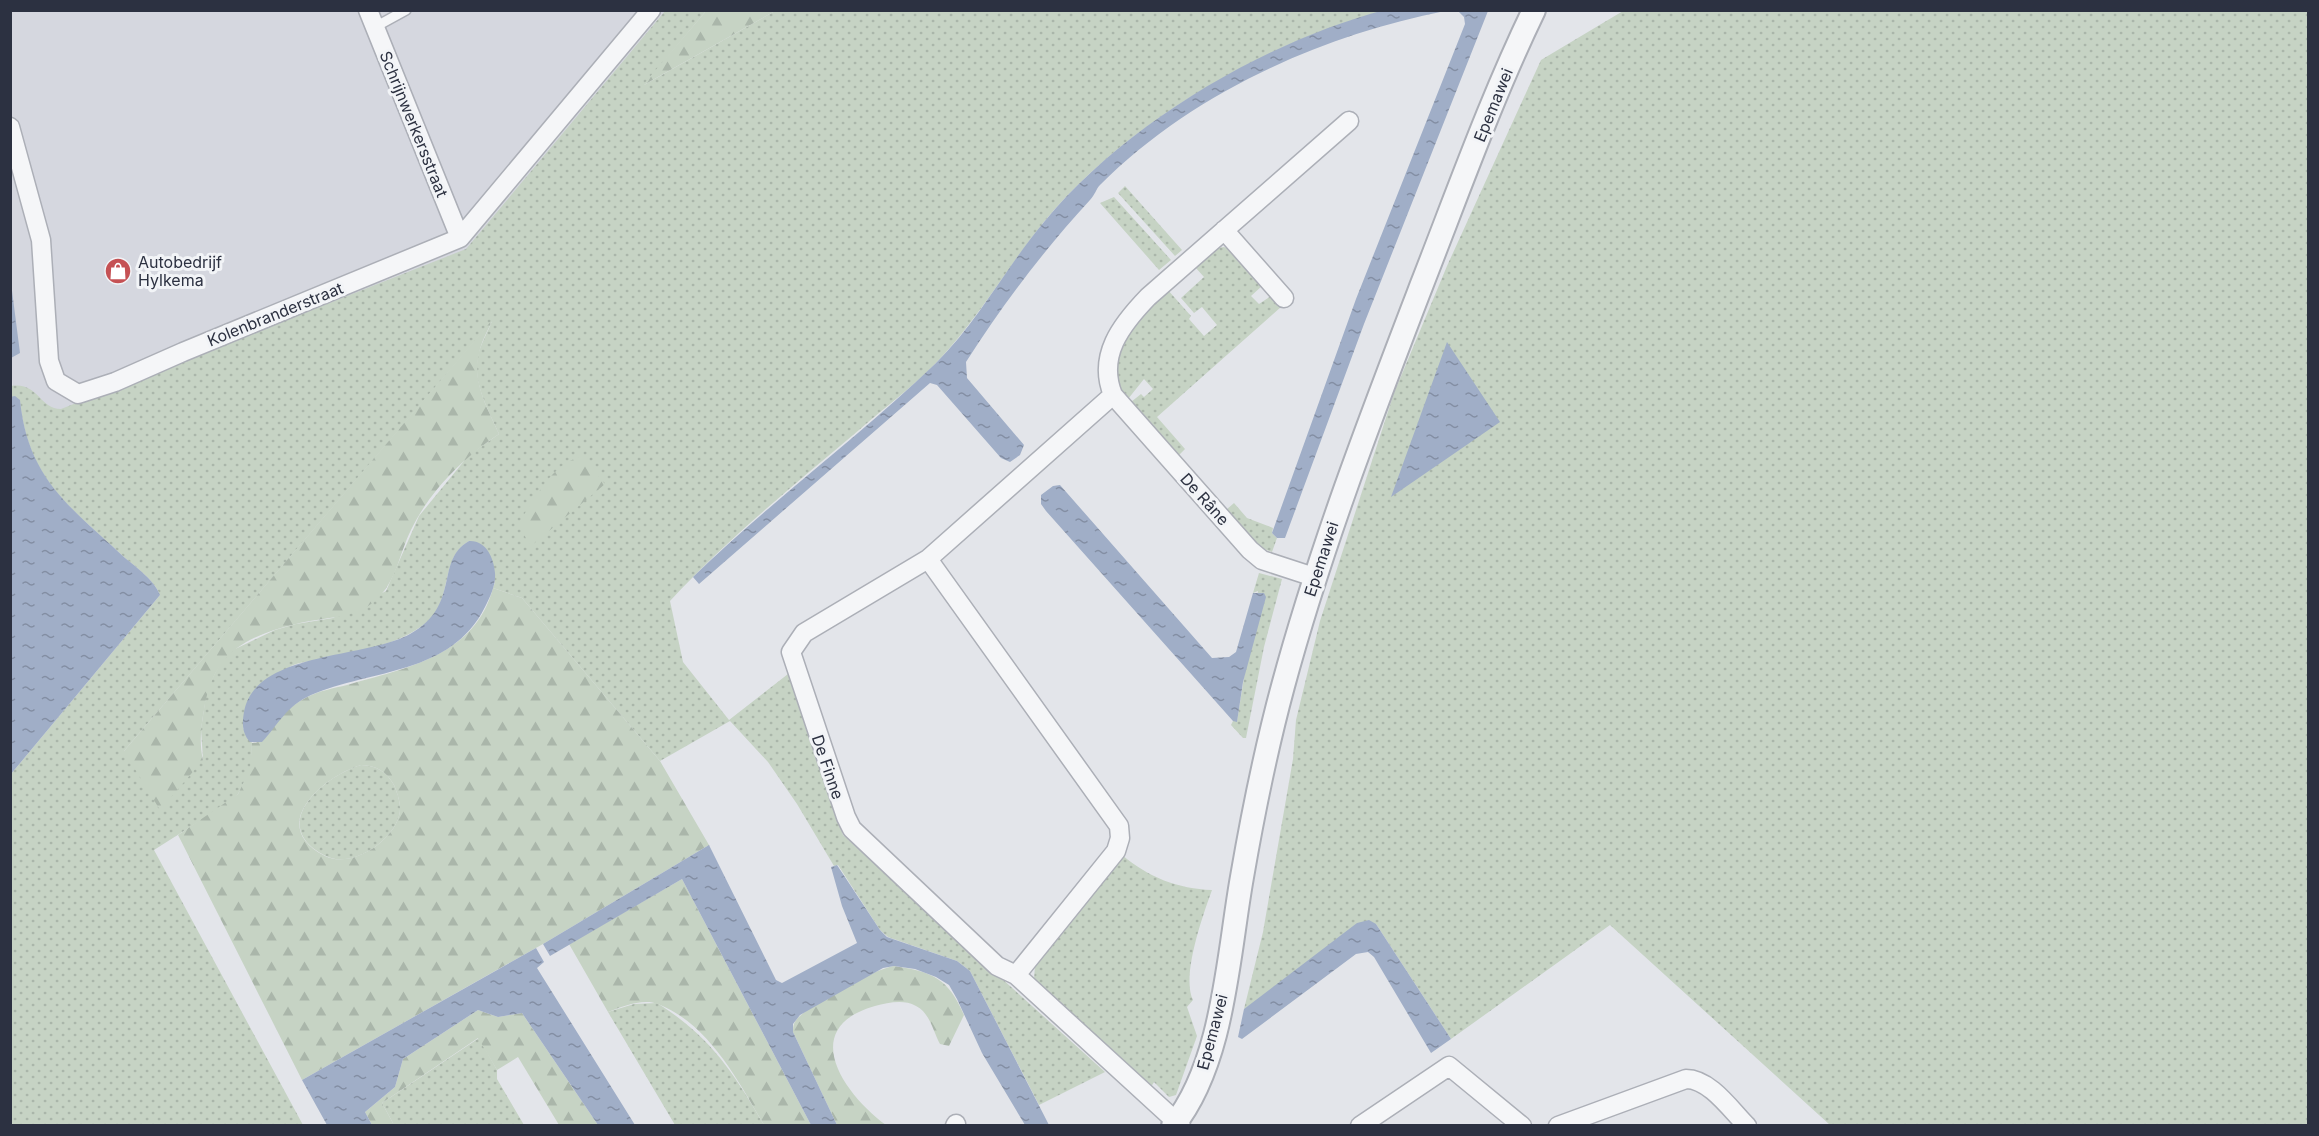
<svg xmlns="http://www.w3.org/2000/svg" width="2319" height="1136" font-family="Inter,sans-serif">
<style>
.built{fill:#d5d7df}
.grass{fill:url(#grass-dots);fill-rule:evenodd}
.forest{fill:url(#forest-firs);fill-rule:evenodd}
.water{fill:url(#water-ripples)}
.lines{fill:none;stroke-linecap:round;stroke-linejoin:round}
.service-casing{stroke:#acafb7;stroke-width:12}
.minor-casing{stroke:#acafb7;stroke-width:21}
.tertiary-casing{stroke:#acafb7;stroke-width:26}
.service{stroke:#f5f6f8;stroke-width:9}
.minor{stroke:#f5f6f8;stroke-width:18}
.tertiary{stroke:#f5f6f8;stroke-width:22}
.labels{text-anchor:middle;dominant-baseline:central;stroke-width:6;stroke-linejoin:round;paint-order:stroke}
.street-label{font-size:16px;fill:#2c3141;stroke:#f2f4f7}
.poi-label{font-size:16px;fill:#2c3141;stroke:#f2f4f7;text-anchor:start}
</style>
<defs>
<pattern id="grass-dots" width="8" height="8" patternUnits="userSpaceOnUse" patternTransform="scale(1.5)"><rect width="8" height="8" fill="#c6d3c4"/><path d="M2 2h.1M6 6h.1" fill="none" stroke="#aab6aa" stroke-width="1.8" stroke-linecap="round"/></pattern>
<pattern id="forest-firs" width="22" height="20" patternUnits="userSpaceOnUse" patternTransform="scale(1.5)"><rect width="22" height="20" fill="#c6d3c4"/><path d="M5 1l3.5 6h-7zM16 11l3.5 6h-7z" fill="#aab6aa"/></pattern>
<pattern id="water-ripples" width="26" height="14" patternUnits="userSpaceOnUse" patternTransform="scale(1.5)"><rect width="26" height="14" fill="#a0aec7"/><path d="M2 4q2-2 4 0t4 0M15 11q2-2 4 0t4 0" fill="none" stroke="#838ea3"/></pattern>
</defs>
<rect width="100%" height="100%" fill="#e3e5ea"/>
<!-- built -->
<path class="built" d="M 10,11 L 677,11 L 473,265 L 141,597 L 14,406 L 10,351 Z"/>
<!-- grass -->
<path class="grass" d="M 665,11 L 706,11 L 644,85 L 775,11 L 1384,11 C 1263,43 1123,125 1043,223 C 1007,268 978,319 937,362 C 914,386 885,407 859,430 C 795,484 727,539 670,601 L 683,662 L 729,720 L 788,674 L 843,835 L 1105,1072 L 1039,1105 L 970,971 L 957,961 L 888,937 L 880,930 L 838,865 L 834,866 L 797,804 L 768,762 L 730,721 L 660,761 L 522,598 L 493,588 L 495,582 L 469,541 C 439,558 454,600 426,623 C 397,646 357,651 322,659 C 313,661 299,662 291,666 C 282,672 251,717 243,728 L 252,743 L 251,769 L 238,794 L 228,803 L 154,850 L 303,1125 L 11,1126 L 11,774 L 160,595 C 155,581 136,567 125,558 C 71,507 28,481 20,401 L 11,397 L 11,386 C 39,382 39,409 61,409 L 466,249 ZM 492,321 C 488,331 482,342 479,352 C 471,381 488,409 499,434 L 469,455 L 419,516 L 386,591 L 333,618 L 296,624 L 275,630 L 233,650 L 222,660 L 207,689 L 201,729 L 203,760 L 124,751 Z
M 1623,11 L 2308,11 L 2308,1125 L 1830,1125 L 1610,925 L 1451,1039 L 1376,924 L 1244,1009 L 1263,932 L 1293,759 L 1296,720 L 1320,621 L 1394,393 L 1447,266 L 1541,60 Z
M 1125,186 L 1182,250 L 1175,256 L 1118,193 Z
M 1114,197 L 1171,260 L 1159,270 L 1100,203 Z
M 1224,247 L 1231,250 L 1262,286 L 1251,296 L 1259,304 L 1271,296 L 1281,307 L 1157,417 L 1185,449 L 1178,456 L 1131,402 L 1141,394 L 1144,397 L 1153,389 L 1144,379 L 1128,399 L 1118,388 L 1112,373 L 1132,327 L 1167,289 L 1191,316 L 1189,319 L 1204,336 L 1217,325 L 1202,307 L 1194,313 L 1181,298 L 1204,277 L 1195,267 L 1216,248 Z
M 1234,503 L 1247,518 L 1273,528 L 1272,533 L 1277,538 L 1272,552 L 1259,547 L 1226,510 Z
M 1259,573 L 1282,579 L 1264,647 L 1246,738 L 1243,738 L 1231,725 L 1233,721 L 1237,721 L 1258,591 L 1253,593 Z
M 361,765 C 377,766 386,771 394,785 C 398,795 402,806 399,816 C 392,842 351,869 326,856 C 266,826 322,777 361,765 Z
M 1122,855 C 1148,877 1178,889 1212,890 C 1203,915 1181,976 1193,1000 L 1187,1007 L 1197,1036 L 1176,1095 L 1169,1097 L 1154,1082 L 1151,1087 L 1034,980 L 1035,965 Z
M 657,1003 C 710,1036 734,1073 764,1125 L 675,1125 L 608,1012 L 634,1004 Z
M 479,1038 L 497,1070 L 497,1079 L 524,1125 L 394,1125 L 382,1103 Z"/>
<!-- forest -->
<path class="forest" d="M 706,11 L 775,11 L 642,86 Z
M 493,319 C 488,330 481,342 479,354 C 472,383 488,409 499,434 C 464,457 429,492 411,530 C 399,554 397,580 377,599 C 357,619 322,617 296,624 C 243,637 213,654 204,710 C 201,727 199,743 203,760 L 160,810 L 124,751 Z
M 582,456 L 605,484 L 531,546 C 524,536 520,528 523,516 C 540,491 552,465 582,456 Z
M 493,588 L 522,598 L 660,761 L 709,845 L 543,944 L 302,1080 L 178,835 L 238,794 L 250,769 L 252,743 C 268,743 271,725 281,716 C 288,709 298,702 307,697 C 319,691 334,688 347,685 C 406,668 475,656 493,588 ZM 361,765 C 377,766 386,771 394,785 C 398,795 402,806 399,816 C 392,842 351,869 325,856 C 266,826 322,777 361,765 Z
M 682,879 L 811,1125 L 764,1125 C 739,1082 709,1024 658,1004 C 644,998 622,1006 608,1012 L 569,944 Z
M 894,966 C 933,972 948,978 964,1015 L 949,1046 L 940,1044 C 933,1031 930,1013 916,1006 C 903,999 888,1003 875,1006 C 797,1028 844,1094 886,1125 L 837,1125 L 793,1032 C 793,1025 794,1021 800,1016 C 817,1000 872,970 894,966 Z
M 478,1010 L 498,1017 L 522,1013 L 598,1125 L 559,1125 L 518,1057 L 497,1070 L 478,1038 L 382,1103 L 394,1125 L 372,1125 L 365,1112 L 395,1087 L 403,1059 Z"/>
<!-- water -->
<path class="water" d="M 1384,10 L 1445,11 C 1320,36 1192,93 1100,185 C 1096,189 1095,195 1090,200 C 1044,250 1003,304 966,362 L 967,378 L 1024,445 L 1020,455 L 1010,462 L 1001,458 L 937,385 L 930,383 L 699,584 L 693,577 C 770,502 858,438 936,363 C 978,322 1006,267 1044,222 C 1125,124 1262,43 1384,10 Z
M 1458,11 L 1488,11 L 1364,324 L 1285,538 L 1277,538 L 1272,533 L 1356,299 L 1465,24 L 1464,17 Z
M 10,275 L 20,353 L 11,358 L 10,358 Z
M 1447,342 L 1500,422 L 1391,497 Z
M 15,396 L 20,400 C 28,480 71,507 125,558 C 136,567 155,581 160,595 L 11,774 L 10,397 Z
M 1060,485 L 1212,658 L 1229,657 L 1236,652 L 1253,593 L 1264,593 L 1266,597 L 1243,682 L 1237,722 L 1233,721 L 1046,511 L 1041,504 L 1041,495 L 1053,486 Z
M 469,541 C 486,540 494,558 495,573 C 496,585 490,597 485,607 C 451,675 372,669 311,695 C 286,706 279,724 262,742 L 250,742 C 242,733 242,724 244,712 C 255,651 365,659 410,634 C 462,605 434,561 469,541 Z
M 709,845 L 776,980 L 782,983 L 857,943 L 842,906 L 831,867 L 837,865 L 880,930 L 887,937 L 957,961 L 970,971 L 1049,1125 L 1025,1125 L 982,1053 L 957,999 L 949,985 L 936,977 L 915,969 L 894,966 L 883,968 L 800,1015 L 793,1024 L 793,1032 L 837,1125 L 811,1125 L 682,879 L 550,956 L 543,944 Z
M 1369,920 L 1376,924 L 1451,1039 L 1431,1053 L 1374,957 L 1368,952 L 1356,954 L 1242,1039 L 1238,1037 L 1244,1009 L 1357,923 Z
M 536,948 L 544,962 L 537,968 L 635,1125 L 598,1125 L 522,1013 L 498,1017 L 478,1010 L 403,1059 L 395,1087 L 365,1112 L 372,1125 L 327,1125 L 302,1080 Z"/>
<g class="lines">
<defs>
<path id="service" d="M 375,27 L 406,10"/>
<path id="minor" d="M 368,10 L 460,238
M 10,127 L 41,240 L 49,361 L 56,381 L 78,394 L 115,382 L 183,352 L 460,238 L 651,10
M 1224,230 L 1284,298
M 1113,395 L 928,559 L 804,633 L 791,652 L 846,817 L 852,829 L 997,966 L 1016,975 L 1181,1126
M 928,559 L 1119,826 L 1120,838 L 1116,851 L 1016,975
M 1314,577 L 1262,560 L 1250,550 L 1113,395 C 1097,356 1121,325 1148,297 L 1349,121
M 955,1126 L 956,1124
M 1360,1126 L 1449,1066 L 1522,1126
M 1558,1126 L 1686,1079 C 1710,1079 1731,1110 1747,1126"/>
<path id="tertiary" d="M 1173,1126 C 1224,1063 1228,955 1242,877 C 1253,813 1266,749 1283,686 C 1320,549 1371,417 1422,284 C 1458,192 1491,99 1534,10"/>
</defs>
<!-- service casing -->
<use href="#service" class="service-casing"/>
<!-- minor casing -->
<use href="#minor" class="minor-casing"/>
<!-- tertiary casing -->
<use href="#tertiary" class="tertiary-casing"/>
<!-- service -->
<use href="#service" class="service"/>
<!-- minor -->
<use href="#minor" class="minor"/>
<!-- tertiary -->
<use href="#tertiary" class="tertiary"/>
</g>
<!-- icons -->
<defs>
<symbol id="shop-disc" viewBox="-11 -11 22 22"><circle r="9.5" fill="#c55154" stroke="#f2f4f7"/><path d="M-5-2.5h2.3a2.7 3.5 0 0 1 5.4 0H5L5.5 6h-11ZM-1.5-2.5h3a1.5 2.3 0 0 0-3 0Z" fill="#fff"/></symbol>
</defs>
<g fill-rule="evenodd">
<use href="#shop-disc" x="103" y="256" width="30" height="30"/>
</g>
<g class="labels">
<!-- street labels -->
<g class="street-label">
<text transform="translate(1493 105) rotate(-68)">Epemawei</text>
<text transform="translate(414 124) rotate(68)">Schrijnwerkersstraat</text>
<text transform="translate(275 314) rotate(-22)">Kolenbranderstraat</text>
<text transform="translate(1205 499) rotate(48)">De Râne</text>
<text transform="translate(1321 559) rotate(-72)">Epemawei</text>
<text transform="translate(828 767) rotate(71)">De Finne</text>
<text transform="translate(1212 1032) rotate(-75)">Epemawei</text>
</g>
<!-- poi labels -->
<g class="poi-label">
<text x="138" y="262">Autobedrijf<tspan x="138" dy="18">Hylkema</tspan></text>
</g>
</g>
<!-- border -->
<rect width="2319" height="1136" fill="none" stroke="#2c3141" stroke-width="24"/>
</svg>
